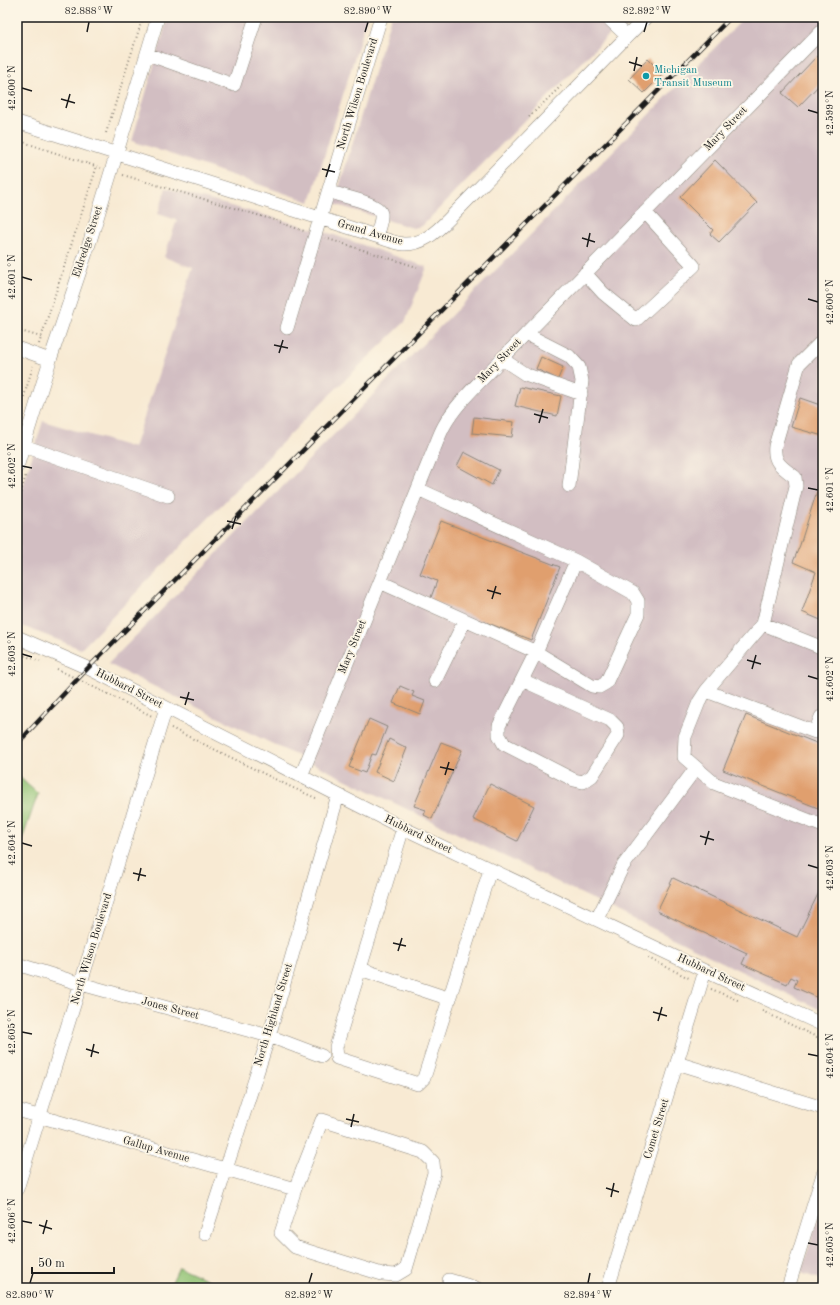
<svg xmlns="http://www.w3.org/2000/svg" width="840" height="1305" font-family="'Old Standard TT',serif">
<style>
.industrial{fill:#d2bec2}
.green{fill:#91c374;stroke:#567048}
.building{fill:#e09f6e}
.lines{fill:none;stroke-linecap:round;stroke-linejoin:round}
.minor-casing{stroke:#8a8378;stroke-width:14}
.path{stroke:#8a8378;stroke-width:2;stroke-dasharray:1 3;stroke-linecap:butt}
.minor{stroke:#fff;stroke-width:13}
.rail-casing{stroke:#1c1c1c;stroke-width:4.5}
.rail{stroke:#fcf5e5;stroke-width:3;stroke-dasharray:9;stroke-linecap:butt}
.ticks{fill:none;stroke:#1c1c1c;stroke-width:1.5}
.culture-dot{fill:#0f9aa8;stroke:#fcf5e5;stroke-width:1.5}
.labels{text-anchor:middle;dominant-baseline:central;stroke-width:3.5;stroke-linejoin:round;paint-order:stroke}
.culture-label{font-size:11px;fill:#0d838f;stroke:#fcf5e5;text-anchor:start}
.street-label{font-size:11px;fill:#1c1c1c;stroke:#fcf5e5}
.neatline{fill:none;stroke:#1c1c1c;stroke-width:1.5}
.ticks-label{font-size:10px;text-anchor:middle;fill:#1c1c1c}
</style>
<rect width="100%" height="100%" fill="#fcf5e5"/>
<filter id="ink" filterUnits="userSpaceOnUse"><feTurbulence type="fractalNoise" baseFrequency=".025" numOctaves="2"/><feDisplacementMap in="SourceGraphic" scale="8" xChannelSelector="R" yChannelSelector="G"/><feConvolveMatrix kernelMatrix="1 2 1 2 8 2 1 2 1" color-interpolation-filters="sRGB"/></filter>
<filter id="wash" filterUnits="userSpaceOnUse"><feTurbulence type="fractalNoise" baseFrequency=".012" numOctaves="4" result="noise"/><feDisplacementMap in="SourceGraphic" scale="16" xChannelSelector="R" yChannelSelector="G"/><feGaussianBlur stdDeviation="0.9" result="paint"/><feColorMatrix in="noise" values="0 0 0 0 0 0 0 0 0 0 0 0 0 0 0 0 0 1.4 0 .05"/><feComposite in="paint" operator="in"/></filter>
<g filter="url(#wash)">
<rect width="100%" height="100%" fill="#f8ead3"/>
<!-- industrial -->
<path class="industrial" d="M 168,17 L 367,17 L 310,202 L 132,141 Z
M 391,17 L 626,17 L 422,226 L 413,228 L 334,204 Z
M 745,17 L 823,17 L 823,1011 L 108,664 Z
M 166,188 L 325,232 L 427,267 L 405,322 L 314,410 L 81,649 L 17,624 L 17,506 L 43,421 L 134,448 L 193,268 L 164,257 L 177,220 L 158,214 Z
M 823,1202 L 823,1280 L 801,1273 Z"/>
<!-- green -->
<path class="green" d="M 17,775 L 38,794 L 17,854 Z
M 179,1267 L 215,1283 L 222,1288 L 169,1288 Z"/>
<g id="blocks">
<!-- building -->
<path class="building" d="M 817,56 L 823,62 L 823,81 L 798,107 L 782,93 Z
M 648,59 L 663,74 L 644,93 L 629,79 Z
M 715,160 L 757,203 L 719,242 L 710,234 L 713,230 L 680,197 Z
M 541,357 L 563,367 L 558,379 L 536,369 Z
M 520,387 L 561,396 L 557,416 L 515,406 Z
M 800,398 L 823,406 L 823,436 L 791,427 Z
M 474,417 L 514,422 L 512,437 L 472,433 Z
M 464,452 L 499,470 L 492,485 L 457,466 Z
M 823,454 L 823,467 L 819,465 Z
M 823,472 L 823,621 L 802,612 L 816,572 L 793,562 L 800,545 Z
M 441,521 L 560,567 L 531,640 L 430,600 L 437,581 L 420,574 Z
M 400,686 L 414,692 L 412,696 L 425,701 L 420,714 L 393,703 Z
M 746,715 L 819,744 L 823,732 L 823,810 L 723,770 Z
M 369,719 L 387,727 L 376,755 L 372,754 L 365,773 L 349,767 Z
M 389,739 L 407,748 L 394,781 L 375,772 Z
M 441,742 L 462,750 L 432,819 L 424,815 L 426,810 L 414,806 Z
M 490,784 L 534,806 L 517,841 L 473,819 Z
M 673,878 L 797,937 L 823,884 L 823,1000 L 794,987 L 797,980 L 791,977 L 787,984 L 742,964 L 747,953 L 657,911 Z"/>
</g>
</g>
<g filter="url(#ink)">
<use href="#blocks" fill-opacity="0" stroke="#8a8378" stroke-width="1"/>
<g class="lines">
<defs>
<path id="minor" d="M 607,17 L 627,36
M 147,54 L 234,85 L 256,17
M 17,122 L 376,236 C 384,239 394,243 403,244 C 422,245 435,233 448,220 L 646,17
M 337,194 C 346,197 381,204 381,214 C 382,221 378,230 376,236
M 585,273 L 603,293 L 636,320 L 694,266 L 645,212
M 287,328 L 381,17
M 526,334 L 569,356 L 579,367 L 582,381 L 569,486
M 17,348 L 50,360
M 502,359 L 525,374 L 581,394
M 24,446 L 168,496
M 17,467 L 50,360 L 90,241 L 158,17
M 380,582 L 536,652 L 576,561 L 418,489
M 763,624 L 796,486 L 795,477 C 782,467 773,463 775,446 L 799,364 L 823,340
M 17,637 L 88,668 L 403,828 L 705,971 L 823,1025
M 522,680 L 610,720 L 617,727 L 618,735 L 592,776 L 583,782 L 574,780 L 504,744 L 499,735 L 499,726 L 536,652 L 592,686 L 599,687 L 606,683 L 638,614 L 638,601 L 633,593 L 576,561
M 435,681 L 465,620
M 706,691 L 763,624 L 823,648
M 823,718 L 821,717 L 815,732 L 706,691 L 699,702 L 685,737 L 684,757 L 714,783 L 823,826
M 301,776 L 434,449 C 437,442 440,433 444,426 C 455,405 477,385 494,367 L 823,30
M 403,828 L 336,1047 L 337,1058 L 418,1084 L 424,1078 L 490,870
M 597,919 L 623,866 L 696,768
M 17,964 L 81,984 L 269,1036 L 322,1056
M 360,969 L 450,999
M 677,1063 L 823,1108
M 17,1110 L 295,1189
M 322,1120 L 423,1152 L 433,1162 L 434,1173 L 406,1269 L 396,1275 L 382,1274 L 295,1247 L 281,1233 L 295,1189 Z
M 17,1189 L 166,708
M 205,1234 L 269,1036 L 338,795
M 449,1280 L 476,1288
M 608,1288 L 705,971
M 788,1288 L 823,1174"/>
</defs>
<!-- minor casing -->
<use href="#minor" class="minor-casing"/>
<!-- path -->
<path class="path" d="M 529,117 L 561,86
M 106,133 L 143,17
M 17,140 L 101,168
M 123,175 L 271,219 L 304,231
M 325,238 L 417,267
M 17,330 L 41,337
M 39,344 L 97,166
M 17,420 L 33,366
M 17,504 L 26,475
M 17,653 L 40,661
M 57,669 L 124,702 L 152,716
M 171,728 L 291,787 L 318,799
M 648,958 L 691,979
M 711,989 L 740,1001
M 762,1011 L 823,1040"/>
<!-- minor -->
<use href="#minor" class="minor"/>
<defs>
<path id="rail" d="M 17,744 L 88,668 L 731,17"/>
</defs>
<!-- rail casing -->
<use href="#rail" class="rail-casing"/>
<!-- rail -->
<use href="#rail" class="rail"/>
</g>
</g>
<!-- ticks -->
<path class="ticks" d="M 87,32 L 89,22M 365,32 L 368,22M 644,32 L 647,22M 629,62 L 642,66M 634,71 L 637,57M 22,88 L 32,91M 61,99 L 75,103M 66,108 L 70,94M 808,110 L 818,113M 322,169 L 335,172M 326,177 L 330,164M 582,238 L 595,242M 587,247 L 590,233M 22,277 L 32,280M 808,299 L 818,302M 274,345 L 288,348M 279,353 L 283,340M 534,414 L 548,418M 539,423 L 543,409M 22,466 L 32,468M 808,488 L 818,490M 227,521 L 241,524M 232,529 L 236,516M 487,590 L 501,594M 492,599 L 496,586M 22,654 L 32,657M 747,660 L 761,664M 752,669 L 756,655M 808,676 L 818,679M 180,697 L 194,700M 185,705 L 189,692M 440,767 L 454,770M 445,775 L 449,762M 700,836 L 714,840M 22,843 L 32,846M 705,845 L 709,831M 808,865 L 818,868M 133,873 L 146,876M 138,881 L 141,868M 393,943 L 406,946M 398,951 L 402,938M 653,1012 L 667,1016M 658,1021 L 662,1007M 22,1032 L 32,1034M 86,1049 L 99,1053M 808,1054 L 818,1056M 91,1057 L 94,1044M 346,1119 L 359,1122M 351,1127 L 354,1114M 606,1188 L 619,1192M 611,1197 L 614,1183M 22,1221 L 32,1223M 39,1225 L 52,1229M 43,1234 L 47,1220M 808,1243 L 818,1245M 30,1283 L 33,1273M 309,1283 L 312,1273M 588,1283 L 590,1273"/>
<!-- markers -->
<circle class="culture-dot" cx="646" cy="76" r="4"/>
<g class="labels">
<!-- culture labels -->
<g class="culture-label">
<text x="654" y="70">Michigan<tspan x="654" dy="13">Transit Museum</tspan></text>
</g>
<!-- street labels -->
<g class="street-label">
<text transform="translate(358 94) rotate(-73)">North Wilson Boulevard</text>
<text transform="translate(726 129) rotate(-46)">Mary Street</text>
<text transform="translate(370 233) rotate(16)">Grand Avenue</text>
<text transform="translate(88 242) rotate(-72)">Eldredge Street</text>
<text transform="translate(500 361) rotate(-46)">Mary Street</text>
<text transform="translate(353 647) rotate(-68)">Mary Street</text>
<text transform="translate(129 689) rotate(27)">Hubbard Street</text>
<text transform="translate(418 835) rotate(26)">Hubbard Street</text>
<text transform="translate(92 949) rotate(-73)">North Wilson Boulevard</text>
<text transform="translate(711 973) rotate(25)">Hubbard Street</text>
<text transform="translate(170 1009) rotate(15)">Jones Street</text>
<text transform="translate(274 1015) rotate(-73)">North Highland Street</text>
<text transform="translate(657 1129) rotate(-73)">Comet Street</text>
<text transform="translate(156 1150) rotate(16)">Gallup Avenue</text>
</g>
</g>
<!-- margin -->
<rect width="840" height="1305" fill="none" stroke="#fcf5e5" stroke-width="44"/>
<!-- scale -->
<path d="M32 1267v6h82v-6" fill="none" stroke="#1c1c1c" stroke-width="2"/>
<text x="38" y="1267" font-size="12" fill="#1c1c1c" stroke="#fcf5e5" stroke-width="3" paint-order="stroke">50 m</text>
<rect x="22" y="22" width="796" height="1261" class="neatline"/>
<g class="ticks-label">
<text x="89" y="14">82.888°W</text>
<text x="368" y="14">82.890°W</text>
<text x="647" y="14">82.892°W</text>
<text transform="translate(11 88) rotate(-90)" y="4">42.600°N</text>
<text transform="translate(829 113) rotate(-90)" y="4">42.599°N</text>
<text transform="translate(11 277) rotate(-90)" y="4">42.601°N</text>
<text transform="translate(829 302) rotate(-90)" y="4">42.600°N</text>
<text transform="translate(11 466) rotate(-90)" y="4">42.602°N</text>
<text transform="translate(829 490) rotate(-90)" y="4">42.601°N</text>
<text transform="translate(11 654) rotate(-90)" y="4">42.603°N</text>
<text transform="translate(829 679) rotate(-90)" y="4">42.602°N</text>
<text transform="translate(11 843) rotate(-90)" y="4">42.604°N</text>
<text transform="translate(829 868) rotate(-90)" y="4">42.603°N</text>
<text transform="translate(11 1032) rotate(-90)" y="4">42.605°N</text>
<text transform="translate(829 1056) rotate(-90)" y="4">42.604°N</text>
<text transform="translate(11 1221) rotate(-90)" y="4">42.606°N</text>
<text transform="translate(829 1245) rotate(-90)" y="4">42.605°N</text>
<text x="30" y="1298">82.890°W</text>
<text x="309" y="1298">82.892°W</text>
<text x="588" y="1298">82.894°W</text>
</g>
</svg>
